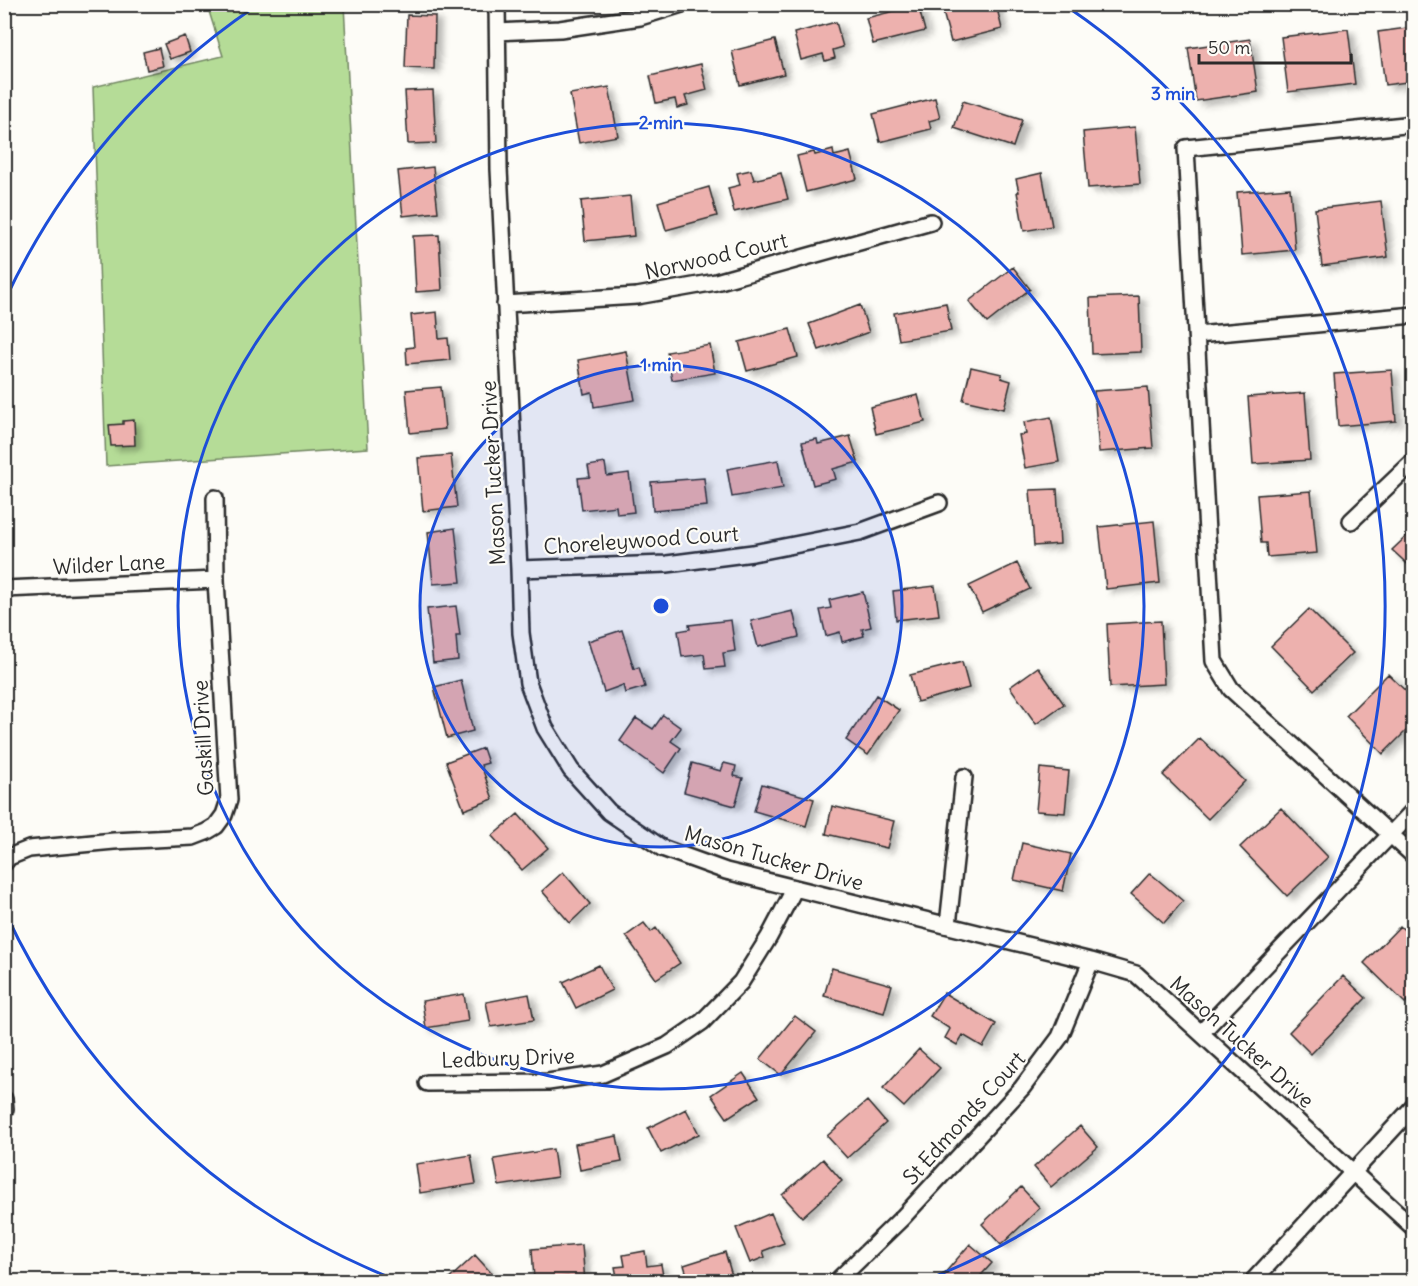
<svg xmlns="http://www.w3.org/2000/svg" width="1418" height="1286" font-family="Delius,sans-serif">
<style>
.green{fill:#b5dc97;stroke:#708461;stroke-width:1.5}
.building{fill:#edb1ae;stroke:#2b2b2b;stroke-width:1.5;filter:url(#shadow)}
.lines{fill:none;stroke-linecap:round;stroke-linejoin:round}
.minor-casing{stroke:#2b2b2b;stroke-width:20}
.minor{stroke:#fdfcf7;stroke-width:15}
.ring{fill:none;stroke:#1d4ed8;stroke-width:3}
.labels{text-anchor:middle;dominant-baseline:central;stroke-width:4.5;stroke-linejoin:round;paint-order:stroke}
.street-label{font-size:21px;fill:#2b2b2b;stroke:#fdfcf7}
.centre{fill:#1d4ed8;stroke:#fdfcf7;stroke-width:3}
.ring-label{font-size:18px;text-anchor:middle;font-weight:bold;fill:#1d4ed8;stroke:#fdfcf7;stroke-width:4.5;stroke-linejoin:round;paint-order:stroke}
</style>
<defs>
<filter id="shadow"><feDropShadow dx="6" dy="4" stdDeviation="3" flood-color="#0004"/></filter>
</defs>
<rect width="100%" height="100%" fill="#fdfcf7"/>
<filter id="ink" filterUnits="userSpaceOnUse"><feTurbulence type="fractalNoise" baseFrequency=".0167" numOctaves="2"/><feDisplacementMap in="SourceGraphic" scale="12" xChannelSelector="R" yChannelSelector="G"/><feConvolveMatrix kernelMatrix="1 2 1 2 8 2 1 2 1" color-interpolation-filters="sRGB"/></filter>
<g filter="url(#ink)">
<!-- green -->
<path class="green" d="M 207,5 L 344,5 L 368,448 L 106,466 L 93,87 L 223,56 Z"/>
<!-- building -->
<path class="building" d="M 975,4 L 996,4 L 1002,29 L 951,42 L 943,12 Z
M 918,5 L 925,31 L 873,44 L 866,18 Z
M 407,15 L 435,16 L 434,69 L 405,68 Z
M 836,22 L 843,47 L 833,50 L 835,58 L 825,61 L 823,54 L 801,60 L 794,33 Z
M 1414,27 L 1414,81 L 1385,85 L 1378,32 Z
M 1348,29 L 1355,84 L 1288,92 L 1281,37 Z
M 185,36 L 190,52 L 170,59 L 164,44 Z
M 1250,39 L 1258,92 L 1196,101 L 1188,48 Z
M 775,40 L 784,74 L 740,85 L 732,51 Z
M 159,48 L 163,66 L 147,70 L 143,52 Z
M 701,64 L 707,90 L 685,96 L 688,105 L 677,108 L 675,99 L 656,103 L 650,76 Z
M 609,87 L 618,136 L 579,143 L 570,94 Z
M 433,90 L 436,143 L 408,144 L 405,91 Z
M 935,98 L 940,118 L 929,121 L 931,129 L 880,142 L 873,114 Z
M 963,101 L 1022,120 L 1013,147 L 954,128 Z
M 1135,127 L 1140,184 L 1088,188 L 1083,132 Z
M 833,150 L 834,156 L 850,152 L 857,179 L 806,192 L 797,156 L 814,152 L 815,155 Z
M 433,167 L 438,212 L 403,216 L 398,171 Z
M 751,170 L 754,180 L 781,173 L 788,199 L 734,212 L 728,188 L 740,185 L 737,173 Z
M 1042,173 L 1052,226 L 1024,231 L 1017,192 L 1019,192 L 1016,179 Z
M 709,187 L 717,216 L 666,230 L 658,202 Z
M 1290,188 L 1295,250 L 1242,255 L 1237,192 Z
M 630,196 L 634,236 L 585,241 L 581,201 Z
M 1381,201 L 1388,257 L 1322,266 L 1315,209 Z
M 439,235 L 442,290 L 416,292 L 413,236 Z
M 1013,267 L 1030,289 L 987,323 L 969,301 Z
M 1139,296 L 1141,352 L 1092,354 L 1090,298 Z
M 946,303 L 951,331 L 899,340 L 894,313 Z
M 860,305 L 869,332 L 819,350 L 809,324 Z
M 437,312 L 439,339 L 448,338 L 450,360 L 407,364 L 406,348 L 414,347 L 411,315 Z
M 790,329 L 798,357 L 747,371 L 739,342 Z
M 710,345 L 715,373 L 672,380 L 667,352 Z
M 626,351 L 635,400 L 594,407 L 592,392 L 584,394 L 578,360 Z
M 971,367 L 1002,374 L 1001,378 L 1011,381 L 1004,409 L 963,400 Z
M 1392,370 L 1396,421 L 1338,426 L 1334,374 Z
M 441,387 L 445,429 L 410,433 L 406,390 Z
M 1148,387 L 1153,448 L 1099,452 L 1094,391 Z
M 1305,393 L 1310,460 L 1253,464 L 1248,397 Z
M 918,395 L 925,422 L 876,434 L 870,407 Z
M 1051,417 L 1059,462 L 1025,468 L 1019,435 L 1026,434 L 1024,422 Z
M 134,420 L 135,445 L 111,446 L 109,425 L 123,424 L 123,421 Z
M 850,436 L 858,462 L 833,469 L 836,479 L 813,485 L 802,442 L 817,439 L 818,444 Z
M 451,455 L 457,507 L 423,511 L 418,458 Z
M 778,460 L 783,488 L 732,497 L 727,469 Z
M 605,463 L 607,476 L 629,473 L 634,512 L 617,514 L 616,506 L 582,510 L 578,478 L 590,477 L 588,466 Z
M 704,478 L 707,506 L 653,511 L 651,482 Z
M 1057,489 L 1060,544 L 1034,546 L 1030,490 Z
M 1311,491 L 1317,553 L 1267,557 L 1266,543 L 1261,543 L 1257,495 Z
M 1154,521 L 1160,583 L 1106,589 L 1099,527 Z
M 455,528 L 461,582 L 433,584 L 428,532 Z
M 1414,529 L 1414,570 L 1392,550 Z
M 1017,563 L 1030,589 L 982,612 L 969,586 Z
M 935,586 L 939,615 L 896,620 L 893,591 Z
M 863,592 L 871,627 L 862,629 L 864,636 L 842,642 L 840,632 L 826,636 L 820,610 L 831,608 L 829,600 Z
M 456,606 L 460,636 L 456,636 L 458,660 L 433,663 L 427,609 Z
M 1309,609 L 1353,653 L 1314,690 L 1271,646 Z
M 793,611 L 799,637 L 758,647 L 751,621 Z
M 731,620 L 735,651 L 723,653 L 725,667 L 706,669 L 704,654 L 682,657 L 678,631 L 690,629 L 689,625 Z
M 1161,621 L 1164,684 L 1110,687 L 1107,624 Z
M 622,630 L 634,669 L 639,667 L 645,687 L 625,693 L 623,685 L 604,692 L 588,641 Z
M 962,662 L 969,688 L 917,702 L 910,675 Z
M 1038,667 L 1064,704 L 1036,724 L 1010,687 Z
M 1388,674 L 1414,699 L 1414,723 L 1383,754 L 1346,716 Z
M 461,680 L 473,731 L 447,738 L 434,687 Z
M 876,695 L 899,710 L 868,755 L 846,740 Z
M 663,715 L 681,728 L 671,741 L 681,748 L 664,773 L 620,741 L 636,718 L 653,729 Z
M 1200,738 L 1245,781 L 1208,819 L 1163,775 Z
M 483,748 L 488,763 L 481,765 L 493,799 L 464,810 L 446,762 Z
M 692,763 L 721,771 L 724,763 L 736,766 L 734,776 L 743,778 L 735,806 L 684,792 Z
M 1040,768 L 1069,771 L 1065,813 L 1036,811 Z
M 762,784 L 814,799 L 806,826 L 754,811 Z
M 832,806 L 894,821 L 887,848 L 826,834 Z
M 1281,808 L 1328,857 L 1287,896 L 1240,847 Z
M 518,814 L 548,848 L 522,870 L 492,836 Z
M 1022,843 L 1071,854 L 1063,891 L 1014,880 Z
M 563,872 L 590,904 L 570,923 L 542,891 Z
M 1150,873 L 1183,901 L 1164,923 L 1131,894 Z
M 644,923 L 651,932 L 656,928 L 680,963 L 656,979 L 626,936 Z
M 1400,926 L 1414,939 L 1414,994 L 1405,1003 L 1364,963 Z
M 599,965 L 612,990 L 576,1008 L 563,982 Z
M 832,968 L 892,985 L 884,1013 L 824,996 Z
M 1343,976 L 1366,998 L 1311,1054 L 1289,1032 Z
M 944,993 L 996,1024 L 983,1047 L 963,1035 L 957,1045 L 945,1038 L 950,1029 L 930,1016 Z
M 464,994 L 468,1021 L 426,1028 L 422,1001 Z
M 529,994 L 534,1020 L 491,1027 L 486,1002 Z
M 795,1016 L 816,1032 L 781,1075 L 760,1059 Z
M 919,1049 L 940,1068 L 904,1107 L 883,1088 Z
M 743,1073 L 759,1097 L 727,1118 L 711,1095 Z
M 867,1101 L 886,1123 L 847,1158 L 827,1136 Z
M 686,1109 L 699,1134 L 661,1153 L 648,1128 Z
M 1080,1126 L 1098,1147 L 1051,1187 L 1034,1167 Z
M 617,1136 L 622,1162 L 580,1170 L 575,1144 Z
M 553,1149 L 557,1177 L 499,1186 L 494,1159 Z
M 471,1155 L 476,1184 L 420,1193 L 416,1164 Z
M 823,1159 L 842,1181 L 802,1217 L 782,1195 Z
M 1021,1187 L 1040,1208 L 1001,1245 L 982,1224 Z
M 771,1213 L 784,1243 L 763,1251 L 765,1257 L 750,1263 L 736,1228 Z
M 970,1244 L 992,1263 L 975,1282 L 937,1282 Z
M 582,1245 L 585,1282 L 569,1282 L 568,1277 L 534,1280 L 532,1249 Z
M 645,1251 L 647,1266 L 661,1264 L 664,1282 L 618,1282 L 615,1267 L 625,1266 L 623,1255 Z
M 725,1252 L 733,1279 L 723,1282 L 689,1282 L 684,1265 Z
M 475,1255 L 494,1276 L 488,1282 L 446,1282 Z"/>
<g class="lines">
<defs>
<path id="minor" d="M 497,4 L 499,169 L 519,569 L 521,633 L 528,683 L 545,728 L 571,770 L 609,812 L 662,848 L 726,871 L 1091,961 L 1136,974 L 1414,1228
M 498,32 L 560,29 L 640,17 L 682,4
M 1414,124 L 1186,148 L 1214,661 L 1231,689 L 1414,856
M 505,304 L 637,296 L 716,282 L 931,222
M 1197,335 L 1414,315
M 1351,521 L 1414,461
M 519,569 L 667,564 L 753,553 L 860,532 L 939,503
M 4,589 L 216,580
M 4,863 L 9,857 L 29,849 L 114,841 L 193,837 L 206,832 L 216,826 L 224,815 L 229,800 L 216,580 L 215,498
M 948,925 L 964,777
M 1201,1033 L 1414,810
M 427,1083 L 548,1082 L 603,1074 L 667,1046 L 702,1022 L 741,982 L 769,937 L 795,888
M 4,1099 L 5,1109
M 836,1282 L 903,1217 L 1022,1088 L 1060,1037 L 1091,961
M 1252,1282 L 1414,1106"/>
</defs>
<!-- minor casing -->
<use href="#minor" class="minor-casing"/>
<!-- minor -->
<use href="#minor" class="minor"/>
</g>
</g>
<!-- distance rings -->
<circle cx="661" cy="606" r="241" fill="#1d4ed8" fill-opacity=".12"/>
<g class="ring">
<circle cx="661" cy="606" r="241"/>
<circle cx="661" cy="606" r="483"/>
<path d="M396 1280A724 724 0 0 1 5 912M5 300A724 724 0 0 1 256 6M1066 6A724 724 0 0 1 926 1280"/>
</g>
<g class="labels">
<!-- street labels -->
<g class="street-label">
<text transform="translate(716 256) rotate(-13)">Norwood Court</text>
<text transform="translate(493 473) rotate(-93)">Mason Tucker Drive</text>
<text transform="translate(641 540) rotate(-4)">Choreleywood Court</text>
<text transform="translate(109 564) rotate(-3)">Wilder Lane</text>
<text transform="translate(203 738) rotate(-93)">Gaskill Drive</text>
<text transform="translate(774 858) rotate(16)">Mason Tucker Drive</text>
<text transform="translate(1242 1042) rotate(42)">Mason Tucker Drive</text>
<text transform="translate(508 1058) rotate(-2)">Ledbury Drive</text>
<text transform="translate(964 1118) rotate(-48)">St Edmonds Court</text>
</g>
</g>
<circle cx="661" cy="606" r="9" class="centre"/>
<g class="ring-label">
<text x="1173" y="100">3 min</text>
<text x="661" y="129">2 min</text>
<text x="661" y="371">1 min</text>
</g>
<!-- margin -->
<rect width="1418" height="1286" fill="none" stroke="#fdfcf7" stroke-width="24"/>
<rect x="12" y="12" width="1394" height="1262" fill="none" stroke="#2b2b2b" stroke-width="2" filter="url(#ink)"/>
<!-- scale -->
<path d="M1199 54v9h152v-9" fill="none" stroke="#2b2b2b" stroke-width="3"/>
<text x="1208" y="54" font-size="18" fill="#2b2b2b" stroke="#fdfcf7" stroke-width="4.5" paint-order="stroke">50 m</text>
</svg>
